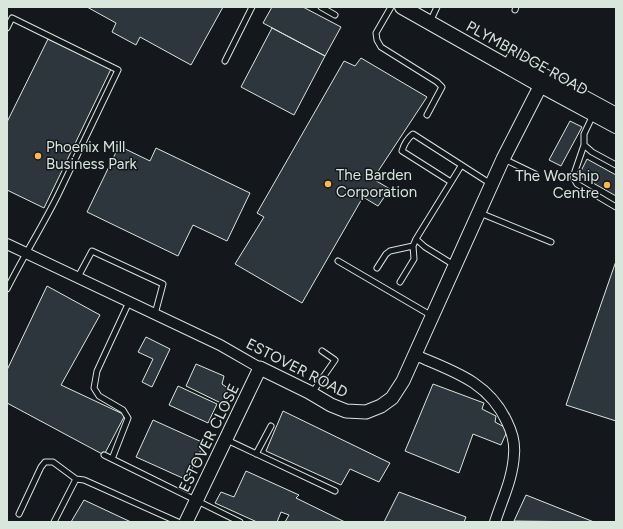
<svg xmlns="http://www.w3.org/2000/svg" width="623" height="529" font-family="Figtree,sans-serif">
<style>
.building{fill:#2c363c;stroke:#d8e6dc}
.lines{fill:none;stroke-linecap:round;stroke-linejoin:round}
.service-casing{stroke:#d8e6dc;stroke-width:7}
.minor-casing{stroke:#d8e6dc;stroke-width:12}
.tertiary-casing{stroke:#d8e6dc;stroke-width:15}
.secondary-casing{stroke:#d8e6dc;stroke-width:16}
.service{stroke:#14181c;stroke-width:5}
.minor{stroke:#14181c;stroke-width:10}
.tertiary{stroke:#14181c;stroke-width:13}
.secondary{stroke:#14181c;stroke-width:14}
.poi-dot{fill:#ffb74d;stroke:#14181c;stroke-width:1.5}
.labels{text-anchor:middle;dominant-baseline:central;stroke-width:3;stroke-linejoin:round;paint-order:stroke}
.street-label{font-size:15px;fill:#d8e6dc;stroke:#14181c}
.poi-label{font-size:15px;fill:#d8e6dc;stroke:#14181c;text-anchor:start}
</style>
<rect width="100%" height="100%" fill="#14181c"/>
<!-- building -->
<path class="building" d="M 87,7 L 223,7 L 191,65 L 140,37 L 136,45 L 112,32 L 116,23 Z
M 272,7 L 303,7 L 341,27 L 325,56 L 263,23 Z
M 272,28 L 325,56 L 294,115 L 241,87 Z
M 48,39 L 111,69 L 44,208 L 7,190 L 7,122 Z
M 361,58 L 427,97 L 373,179 L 390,189 L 378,206 L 363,197 L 302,303 L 235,264 L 264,217 L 257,213 L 344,61 L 355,66 Z
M 570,121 L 582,127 L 561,166 L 549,160 Z
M 119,146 L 150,161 L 156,148 L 250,193 L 227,241 L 193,225 L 178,256 L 87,212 Z
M 587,159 L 616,175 L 616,196 L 579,175 Z
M 616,261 L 616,421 L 566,405 Z
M 47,286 L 100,315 L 61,385 L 125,415 L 104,455 L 7,403 L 7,370 Z
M 146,337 L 170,349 L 152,387 L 142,382 L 153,359 L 138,352 Z
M 196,364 L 224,376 L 222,384 L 232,391 L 225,405 L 186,386 Z
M 433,384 L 484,403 L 482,409 L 496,416 L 495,422 L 508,429 L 501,445 L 473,434 L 459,473 L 405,451 Z
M 178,386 L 217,404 L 208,423 L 169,405 Z
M 283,411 L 390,463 L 379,482 L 350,469 L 341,485 L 266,451 Z
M 153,420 L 204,443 L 187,480 L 136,457 Z
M 246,471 L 299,495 L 296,498 L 345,522 L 285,522 L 289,515 L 281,512 L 277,522 L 257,522 L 215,503 L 221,492 L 234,497 Z
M 399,492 L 466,517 L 464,522 L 384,522 Z
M 526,495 L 594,522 L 514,521 Z
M 84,500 L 131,522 L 71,522 Z"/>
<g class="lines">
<defs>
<path id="service" d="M 321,7 L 335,15
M 391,7 L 376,33 L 377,40 L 381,47 L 437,82 L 442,87 L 427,115
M 515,10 L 516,7
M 430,22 L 437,7
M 7,28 L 12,18 L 118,70 C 98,112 78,153 58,195 C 42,227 23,257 7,289
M 225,61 L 252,7
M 593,115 L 584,134 L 584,145 L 573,177 L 577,184 L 616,207
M 584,145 L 592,152 L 616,165
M 504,159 L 535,174
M 451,182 L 402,151 C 404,144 407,139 413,134 L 491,184
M 480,213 L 551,242
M 416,239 L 425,247 L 454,265
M 338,261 L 432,316
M 377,268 L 386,254 L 390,251 L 413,246
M 78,277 L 92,251 L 163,284 L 155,314
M 400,282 L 414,259 L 413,246 L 416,239 L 461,166
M 312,393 L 335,360 L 322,351
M 227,440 L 335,491
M 256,454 L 271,426
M 104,455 L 240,522
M 112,459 L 128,418 L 123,410 L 99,396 L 94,388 L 97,371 L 129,302
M 19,514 L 41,467 L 45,462 L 53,462 L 76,479 L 84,480 L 178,522
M 54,522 L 76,479"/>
<path id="minor" d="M 7,244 L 220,345 L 260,368
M 415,355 C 453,371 489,382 507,422 C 512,432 515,443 514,454 C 513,478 502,500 495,522"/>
<path id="tertiary" d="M 186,522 L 260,368 L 309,392 L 331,405 L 346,411 L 366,412 L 381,406 L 392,398 L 403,381 L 503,159 L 545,77"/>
<path id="secondary" d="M 402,7 L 540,85 L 616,126
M 513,59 L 616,115"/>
</defs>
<!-- service casing -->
<use href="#service" class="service-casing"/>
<!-- minor casing -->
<use href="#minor" class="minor-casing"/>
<!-- tertiary casing -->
<use href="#tertiary" class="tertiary-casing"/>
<!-- secondary casing -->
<use href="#secondary" class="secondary-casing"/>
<!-- service -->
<use href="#service" class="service"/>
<!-- minor -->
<use href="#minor" class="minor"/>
<!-- tertiary -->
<use href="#tertiary" class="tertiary"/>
<!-- secondary -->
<use href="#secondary" class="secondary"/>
</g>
<!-- markers -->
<g class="poi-dot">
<circle cx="38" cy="156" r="4"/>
<circle cx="328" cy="184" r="4"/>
<circle cx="607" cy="185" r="4"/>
</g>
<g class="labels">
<!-- street labels -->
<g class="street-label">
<text transform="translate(527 58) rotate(29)">PLYMBRIDGE ROAD</text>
<text transform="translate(297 368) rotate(27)">ESTOVER ROAD</text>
<text transform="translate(209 438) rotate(-64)">ESTOVER CLOSE</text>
</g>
<!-- poi labels -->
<g class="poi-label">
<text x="46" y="147">Phoenix Mill<tspan x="46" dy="17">Business Park</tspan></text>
<text x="336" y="175">The Barden<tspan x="336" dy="17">Corporation</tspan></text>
<text x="599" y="176" text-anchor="end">The Worship<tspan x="599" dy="17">Centre</tspan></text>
</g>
</g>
<!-- border -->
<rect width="623" height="529" fill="none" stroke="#d8e6dc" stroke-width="16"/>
</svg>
